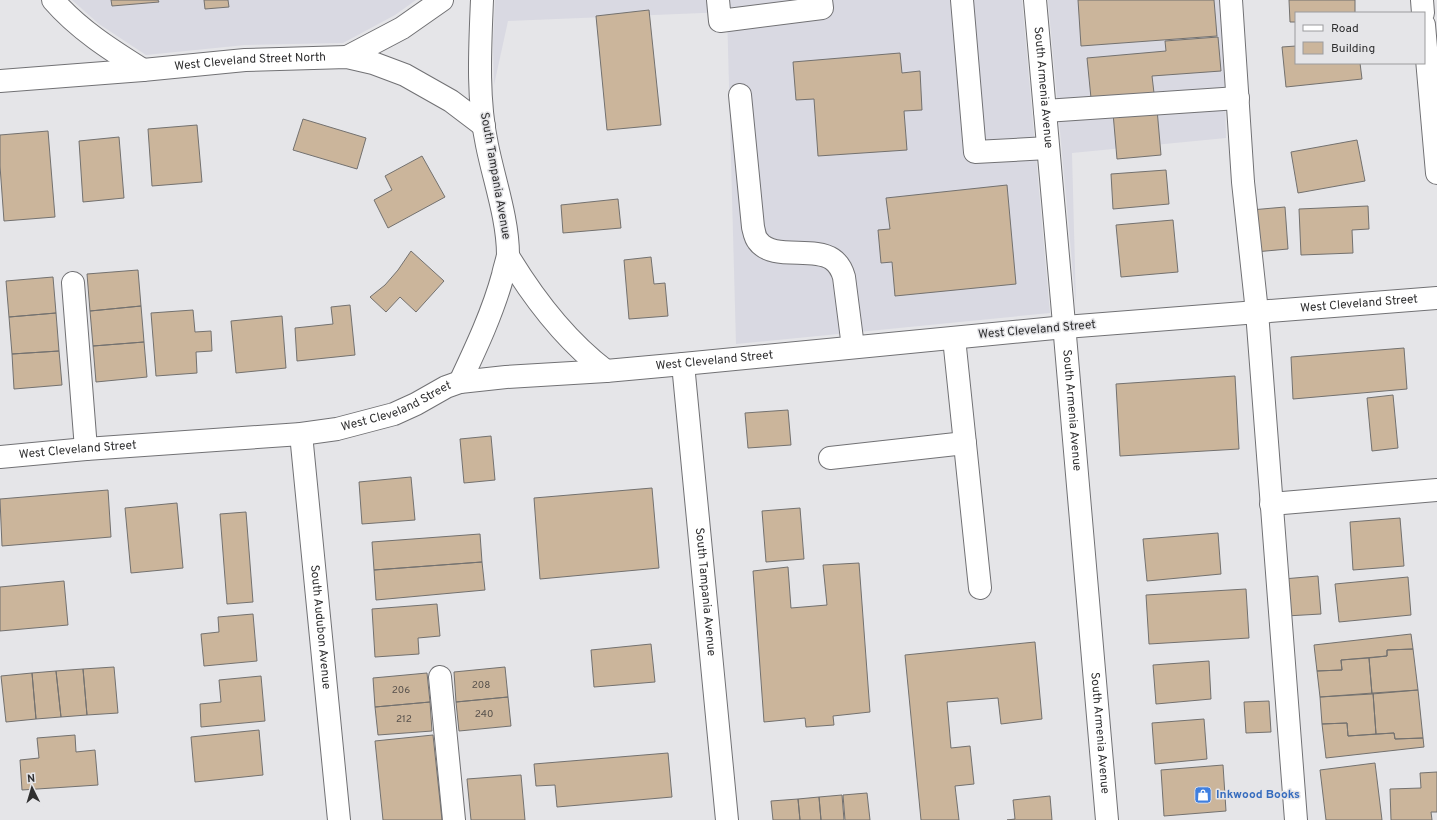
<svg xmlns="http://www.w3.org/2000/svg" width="1437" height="820" font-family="Overpass,sans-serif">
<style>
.built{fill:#d9d9e2}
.building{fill:#cbb59b;stroke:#73716f}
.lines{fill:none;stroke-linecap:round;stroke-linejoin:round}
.minor-casing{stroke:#717174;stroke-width:24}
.major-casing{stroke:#717174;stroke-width:24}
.minor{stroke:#fff;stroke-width:22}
.major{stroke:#fff;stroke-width:22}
.labels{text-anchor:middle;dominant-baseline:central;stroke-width:3;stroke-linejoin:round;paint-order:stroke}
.number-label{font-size:10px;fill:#56504b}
.street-label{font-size:12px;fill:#2f2f30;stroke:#e5e5e8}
.shop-label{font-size:12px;font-weight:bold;fill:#366cbe;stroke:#e5e5e8;text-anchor:start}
</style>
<rect width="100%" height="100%" fill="#e5e5e8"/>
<!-- built -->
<path class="built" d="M 72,0 L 416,0 L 395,15 L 343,43 L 245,45 L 146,55 L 99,24 Z
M 495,0 L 1022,0 L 1050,313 L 736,344 L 727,12 L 508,21 L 494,85 L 493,43 Z
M 1048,0 L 1223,0 L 1226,138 L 1072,153 L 1076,306 Z"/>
<!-- building -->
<path class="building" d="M 111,0 L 158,0 L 159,2 L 112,6 Z
M 204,0 L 228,0 L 229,7 L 205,9 Z
M 1078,0 L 1214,0 L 1217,36 L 1081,46 Z
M 1289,0 L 1355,0 L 1355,13 L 1296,13 L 1296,22 L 1290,22 Z
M 649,10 L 661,125 L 607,130 L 596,16 Z
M 1218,37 L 1221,71 L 1152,76 L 1154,93 L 1091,98 L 1087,58 L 1166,51 L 1165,41 Z
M 1296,46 L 1296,63 L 1360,63 L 1362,79 L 1286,87 L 1282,47 Z
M 900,53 L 902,73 L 920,71 L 922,110 L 904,111 L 907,150 L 818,156 L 814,99 L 796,100 L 793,62 Z
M 1157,109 L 1161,155 L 1117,159 L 1113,113 Z
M 303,119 L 366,138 L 357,169 L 293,150 Z
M 197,125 L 202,182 L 152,186 L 148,129 Z
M 48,131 L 55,217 L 4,221 L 0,166 L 0,135 Z
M 119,137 L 124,198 L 83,202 L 79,141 Z
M 1357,140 L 1365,181 L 1298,193 L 1291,152 Z
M 422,156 L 445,197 L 388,228 L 374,200 L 392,190 L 385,176 Z
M 1166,170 L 1169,204 L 1113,209 L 1111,174 Z
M 1007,185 L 1016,284 L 895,296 L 892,262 L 881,263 L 878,230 L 890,229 L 886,198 Z
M 618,199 L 621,228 L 563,233 L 561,205 Z
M 1368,206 L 1369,229 L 1352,230 L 1353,253 L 1301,255 L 1299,209 Z
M 1285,207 L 1288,249 L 1255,252 L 1251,210 Z
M 1173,220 L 1178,272 L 1121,277 L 1116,225 Z
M 411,251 L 444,281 L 416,312 L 400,297 L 386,312 L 370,297 L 385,285 L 398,270 Z
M 651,257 L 654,284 L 665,283 L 668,316 L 629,319 L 624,260 Z
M 138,270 L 141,306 L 90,311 L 87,274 Z
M 53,277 L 56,313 L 9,317 L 6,281 Z
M 350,305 L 355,355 L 297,361 L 295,328 L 333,324 L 331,307 Z
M 141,306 L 144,342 L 93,346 L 90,311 Z
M 193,310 L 195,332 L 211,331 L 212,351 L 196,352 L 197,373 L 156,376 L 151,313 Z
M 56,313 L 59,351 L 12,354 L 9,317 Z
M 282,316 L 286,368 L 236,373 L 231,321 Z
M 144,342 L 147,377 L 96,382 L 93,346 Z
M 1404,348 L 1407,389 L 1293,399 L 1291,357 Z
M 59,351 L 62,385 L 14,389 L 12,354 Z
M 1235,376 L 1239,449 L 1120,456 L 1116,384 Z
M 1393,395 L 1398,448 L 1372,451 L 1367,398 Z
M 788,410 L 791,445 L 748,448 L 745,413 Z
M 491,436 L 495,480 L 464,483 L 460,439 Z
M 411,477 L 415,520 L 362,524 L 359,482 Z
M 652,488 L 659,568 L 540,579 L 534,498 Z
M 108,490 L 111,537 L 2,546 L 0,499 Z
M 177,503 L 183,568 L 131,573 L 125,508 Z
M 800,508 L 804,559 L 766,562 L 762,511 Z
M 246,512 L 253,602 L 227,604 L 220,514 Z
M 1400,518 L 1404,566 L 1353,570 L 1350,522 Z
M 1218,533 L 1221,574 L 1147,581 L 1143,539 Z
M 480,534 L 482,562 L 374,570 L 372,542 Z
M 482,562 L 485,590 L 376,600 L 374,570 Z
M 859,563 L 870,712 L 833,716 L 834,725 L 806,727 L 805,718 L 764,722 L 753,571 L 788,567 L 791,608 L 827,605 L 823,565 Z
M 1318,576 L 1321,614 L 1286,616 L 1283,579 Z
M 1408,577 L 1411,615 L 1339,622 L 1335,584 Z
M 64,581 L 68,625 L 0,631 L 0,587 Z
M 1246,589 L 1249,638 L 1149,644 L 1146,595 Z
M 437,604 L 440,636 L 418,638 L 419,654 L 375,657 L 372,609 Z
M 253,614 L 257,661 L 204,666 L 201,634 L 219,632 L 218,617 Z
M 1411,634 L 1413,649 L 1387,650 L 1387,656 L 1341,660 L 1342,670 L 1317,671 L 1314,645 Z
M 1035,642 L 1042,719 L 1001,724 L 998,698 L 947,702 L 951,748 L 970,746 L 974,784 L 955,786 L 959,820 L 921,820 L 905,655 Z
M 651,644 L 655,682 L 594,687 L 591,650 Z
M 1413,649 L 1418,690 L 1372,694 L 1369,658 L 1387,656 L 1387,650 Z
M 1369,658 L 1372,694 L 1320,697 L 1317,671 L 1342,670 L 1341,660 Z
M 1209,661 L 1211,699 L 1156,704 L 1153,665 Z
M 114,667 L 118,713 L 87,715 L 83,669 Z
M 505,667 L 508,697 L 456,702 L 454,672 Z
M 83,669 L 87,715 L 61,717 L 56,671 Z
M 56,671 L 61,717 L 36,719 L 32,673 Z
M 32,673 L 36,719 L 6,722 L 1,676 Z
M 427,673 L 430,702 L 375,707 L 373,678 Z
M 261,676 L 265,721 L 201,727 L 200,704 L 221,702 L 219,680 Z
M 1418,690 L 1423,738 L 1395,739 L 1394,733 L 1376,734 L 1373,693 Z
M 1373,693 L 1376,734 L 1348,736 L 1347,723 L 1322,724 L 1320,697 Z
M 508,697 L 511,726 L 459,731 L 456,702 Z
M 1269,701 L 1271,732 L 1246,733 L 1244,702 Z
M 430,702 L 432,731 L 378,735 L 375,707 Z
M 1204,719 L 1207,759 L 1155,764 L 1152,723 Z
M 1347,723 L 1348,736 L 1394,733 L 1395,739 L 1423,738 L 1424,747 L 1326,758 L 1322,724 Z
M 259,730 L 263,775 L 195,782 L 191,737 Z
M 75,735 L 76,752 L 95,750 L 98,785 L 22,790 L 20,760 L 39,758 L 37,738 Z
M 433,735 L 442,820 L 383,820 L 375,741 Z
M 668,753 L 672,797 L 557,807 L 555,785 L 536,786 L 534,764 Z
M 1375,763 L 1382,820 L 1326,820 L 1320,770 Z
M 1223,765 L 1226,811 L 1164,816 L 1161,770 Z
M 1437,772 L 1437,812 L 1431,812 L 1432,820 L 1391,820 L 1390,789 L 1421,788 L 1420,773 Z
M 521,775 L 525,820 L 471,820 L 467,779 Z
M 867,793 L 870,820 L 845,820 L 843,795 Z
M 842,795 L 844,820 L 821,820 L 819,797 Z
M 1050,796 L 1052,820 L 1007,820 L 1015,819 L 1013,800 Z
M 819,797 L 821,820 L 800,820 L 798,799 Z
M 798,799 L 800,820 L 773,820 L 771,801 Z"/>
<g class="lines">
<defs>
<g id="minor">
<path d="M 53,0 C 78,29 111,50 143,70"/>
<path d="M 718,0 L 720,21 L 822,8 L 821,0"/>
<path d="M 962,0 L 975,152 L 1048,148"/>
<path d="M 1231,0 L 1243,182 L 1257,312 L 1296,820"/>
<path d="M 1422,0 L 1423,13"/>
<path d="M 1424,25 L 1437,173"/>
<path d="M 347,57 L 402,28 L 442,0"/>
<path id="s1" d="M 0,81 L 143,70 L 245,60 L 347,57 L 373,63 L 405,75 L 451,101 L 484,126"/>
<path d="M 740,95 L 753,227 C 754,231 755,238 758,241 C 772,261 813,246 832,259 C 838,263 842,270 844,277 L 853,347"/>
<path d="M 1045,111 L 1238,98"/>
<path d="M 508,256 C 534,299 565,340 606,371"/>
<path d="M 73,283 L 86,449"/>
<path d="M 954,338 L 980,588"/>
<path id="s2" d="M 683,364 L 727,820"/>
<path d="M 460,382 C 476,348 493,312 503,275 C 504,269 507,261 508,255 C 508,219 494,180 487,145 C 477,98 480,48 482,0"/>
<path id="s3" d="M 301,434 L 339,820"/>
<path id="s4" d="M 0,457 L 86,449 L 301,434 L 337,429 L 394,414 L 416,404 L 446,387 L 460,382 L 506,377 L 606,371 L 683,364 L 1065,327"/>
<path d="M 830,458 L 965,443"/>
<path d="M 1271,504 L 1437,490"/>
<path d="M 440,677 L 454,820"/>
</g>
<g id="major">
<path id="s5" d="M 1035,0 L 1062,301 L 1107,820"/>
<path id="s6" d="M 1065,327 L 1437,298"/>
</g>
</defs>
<!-- minor casing -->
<use href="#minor" class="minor-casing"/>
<!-- major casing -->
<use href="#major" class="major-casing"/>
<!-- minor -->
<use href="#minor" class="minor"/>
<!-- major -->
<use href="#major" class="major"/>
</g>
<!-- icons -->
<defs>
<symbol id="shop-square" viewBox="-11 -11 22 22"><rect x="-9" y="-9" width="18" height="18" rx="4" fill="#3f7fe0" stroke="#e5e5e8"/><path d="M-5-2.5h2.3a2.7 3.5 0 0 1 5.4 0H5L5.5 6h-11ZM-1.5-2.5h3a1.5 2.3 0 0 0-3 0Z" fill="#fff"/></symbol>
</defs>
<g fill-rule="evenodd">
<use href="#shop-square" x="1193" y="785" width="20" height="20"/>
</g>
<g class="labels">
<!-- number labels -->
<g class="number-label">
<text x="481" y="685">208</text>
<text x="401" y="690">206</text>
<text x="484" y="714">240</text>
<text x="404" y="719">212</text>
</g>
<!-- street labels -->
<g class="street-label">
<text stroke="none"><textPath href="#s1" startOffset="251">West Cleveland Street North</textPath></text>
<text stroke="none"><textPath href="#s5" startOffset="88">South Armenia Avenue</textPath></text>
<text transform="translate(495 176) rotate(80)">South Tampania Avenue</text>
<text stroke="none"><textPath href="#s6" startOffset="295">West Cleveland Street</textPath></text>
<text transform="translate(1037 330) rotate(-5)">West Cleveland Street</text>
<text stroke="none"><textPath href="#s4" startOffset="726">West Cleveland Street</textPath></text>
<text stroke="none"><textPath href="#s4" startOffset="402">West Cleveland Street</textPath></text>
<text stroke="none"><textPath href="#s5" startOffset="412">South Armenia Avenue</textPath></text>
<text stroke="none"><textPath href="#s4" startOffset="78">West Cleveland Street</textPath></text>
<text stroke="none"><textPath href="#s2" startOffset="229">South Tampania Avenue</textPath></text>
<text stroke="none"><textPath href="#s3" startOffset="194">South Audubon Avenue</textPath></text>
<text stroke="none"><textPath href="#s5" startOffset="736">South Armenia Avenue</textPath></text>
</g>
<!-- shop labels -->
<g class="shop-label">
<text x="1216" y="795">Inkwood Books</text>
</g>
</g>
<!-- legend -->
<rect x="1295" y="12" width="130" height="52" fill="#e5e5e8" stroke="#9c9c9e"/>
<rect x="1303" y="25" width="20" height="6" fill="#ffffff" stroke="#9c9c9e"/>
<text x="1331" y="32" font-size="12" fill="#2f2f30">Road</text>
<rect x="1303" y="42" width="20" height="12" fill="#cbb59b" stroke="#9c9c9e"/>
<text x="1331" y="52" font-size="12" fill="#2f2f30">Building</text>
<!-- north arrow -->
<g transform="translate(32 788) rotate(355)" stroke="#e5e5e8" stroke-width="3" paint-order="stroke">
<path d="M0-3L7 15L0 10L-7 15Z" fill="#2f2f30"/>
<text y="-6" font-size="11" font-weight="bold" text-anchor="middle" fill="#2f2f30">N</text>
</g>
</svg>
